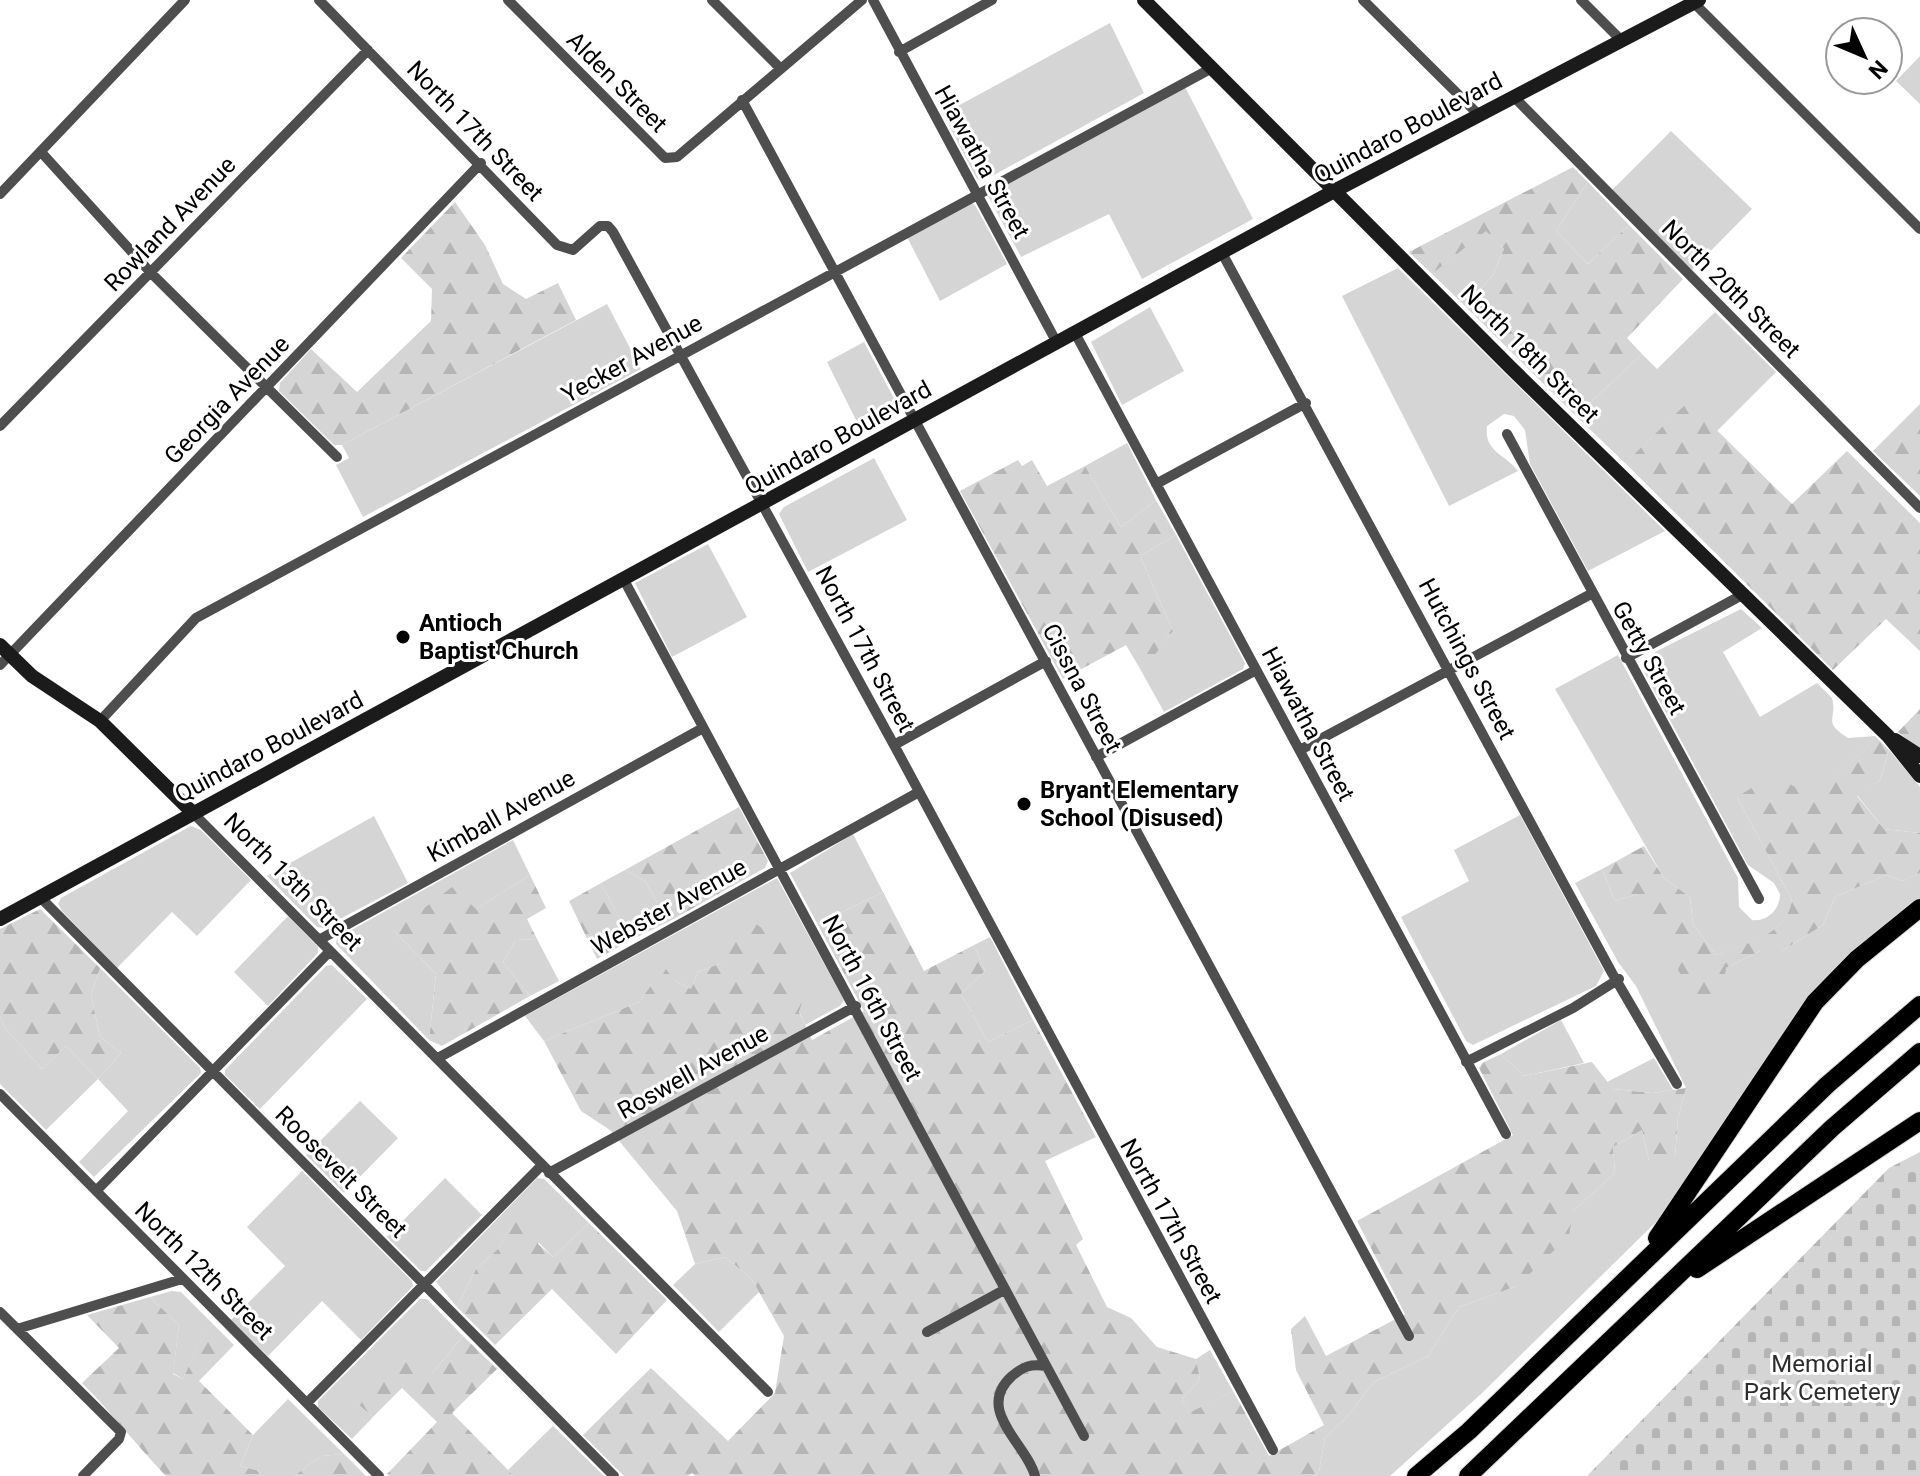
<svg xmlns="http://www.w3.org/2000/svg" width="1920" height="1476" font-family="Roboto,sans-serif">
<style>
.green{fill:#d5d5d5}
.forest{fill:url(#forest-firs)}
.cemetery{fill:url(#cemetery-stones)}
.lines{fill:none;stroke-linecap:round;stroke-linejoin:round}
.highway-casing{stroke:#dbdbdb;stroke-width:20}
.street{stroke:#4e4e4e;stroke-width:10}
.secondary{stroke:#1b1b1b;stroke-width:14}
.highway{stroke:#000;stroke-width:18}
.poi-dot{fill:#000;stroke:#fff;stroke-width:3}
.labels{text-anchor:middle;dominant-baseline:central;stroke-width:6;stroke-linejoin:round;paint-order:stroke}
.street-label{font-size:24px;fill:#000;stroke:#fff}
.poi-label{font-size:24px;font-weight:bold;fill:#000;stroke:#fff;text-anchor:start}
.park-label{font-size:24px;fill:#2c2c2c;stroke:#fff}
</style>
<defs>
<pattern id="forest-firs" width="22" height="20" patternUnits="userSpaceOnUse" patternTransform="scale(2)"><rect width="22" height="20" fill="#d5d5d5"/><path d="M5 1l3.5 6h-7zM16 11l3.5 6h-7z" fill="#b5b5b5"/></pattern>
<pattern id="cemetery-stones" width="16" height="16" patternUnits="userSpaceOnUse" patternTransform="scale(2)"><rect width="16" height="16" fill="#d5d5d5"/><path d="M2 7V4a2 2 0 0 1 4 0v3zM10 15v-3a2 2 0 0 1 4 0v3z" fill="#b5b5b5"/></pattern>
</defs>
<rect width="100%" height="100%" fill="#fff"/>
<!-- green -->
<path class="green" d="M 1110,23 L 1144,93 L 983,181 L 977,179 L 943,114 Z
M 1920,56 L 1920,104 L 1896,81 Z
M 1185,87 L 1253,219 L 1142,279 L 1109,214 L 1021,257 L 988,196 L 990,191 Z
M 1671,131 L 1752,209 L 1692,270 L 1612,190 Z
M 1588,182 L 1629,225 L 1588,264 L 1556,231 Z
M 970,202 L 975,205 L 1007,264 L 940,301 L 907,237 Z
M 1486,230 L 1504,249 L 1493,275 L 1465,306 L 1432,274 Z
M 1398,268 L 1665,531 L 1588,571 L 1530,464 L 1525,430 L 1514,416 L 1504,414 L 1487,426 C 1484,452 1504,453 1518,471 L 1449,506 L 1342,296 Z
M 607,304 L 641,369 L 363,517 L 336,465 L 349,458 L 342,445 Z
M 1150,307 L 1184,371 L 1122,405 L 1091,342 Z
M 1715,312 L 1776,372 L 1717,431 L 1688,403 L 1625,463 L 1576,416 L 1642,354 L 1657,369 Z
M 864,342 L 898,406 L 893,416 L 862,432 L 827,362 Z
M 1127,443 L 1156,500 L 1121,527 L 1085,466 Z
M 874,458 L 907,520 L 808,572 L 779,514 L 784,507 Z
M 1176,535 L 1245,663 L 1243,669 L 1164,712 L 1139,667 L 1150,660 L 1173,631 L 1140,556 Z
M 708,544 L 747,617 L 672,657 L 635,583 Z
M 1741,609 L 1762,628 L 1723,652 L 1760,717 L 1817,683 L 1832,698 C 1838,720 1821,721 1848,738 L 1875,736 C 1838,788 1796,787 1737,797 L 1792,900 C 1786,937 1747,943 1716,955 L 1693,924 L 1690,897 L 1664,878 L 1555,689 L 1618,655 L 1738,878 L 1739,907 L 1752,920 C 1767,922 1780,910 1780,894 L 1774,883 L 1748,865 L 1643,670 L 1649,656 L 1657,651 Z
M 1889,750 L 1920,787 L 1920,833 L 1884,829 L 1857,795 L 1880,780 Z
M 1520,815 L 1604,971 L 1596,986 L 1473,1045 L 1466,1041 L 1401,917 L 1469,881 L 1454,850 Z
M 374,816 L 408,883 L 323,928 L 317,927 L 267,876 Z
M 191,826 L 201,830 L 251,880 L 197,936 L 172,912 L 117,968 L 62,911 L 58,904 L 61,898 Z
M 853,834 L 883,892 L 836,915 L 825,938 L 790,873 Z
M 513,840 L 530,875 L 476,909 L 394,931 L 436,974 L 429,1040 L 336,944 L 337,938 Z
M 1602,869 L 1615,901 L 1638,894 L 1726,968 L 1760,951 L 1782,951 L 1823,925 L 1835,897 L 1886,875 L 1903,881 L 1920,873 L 1920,899 L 1876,932 L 1660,1218 L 1481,1394 L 1390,1476 L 1314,1476 L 1319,1472 L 1325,1437 L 1344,1420 L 1374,1382 L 1428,1356 L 1459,1307 L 1517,1286 L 1573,1211 L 1615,1173 L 1613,1147 L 1642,1130 L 1649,1161 L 1675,1157 L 1678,1118 L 1686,1088 L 1636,986 L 1618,962 L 1575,883 Z
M 625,870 L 645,881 L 668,922 L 631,940 L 601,883 Z
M 777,878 L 844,1000 L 840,1006 L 805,1025 L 799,1011 L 721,963 L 698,972 L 691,989 L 675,981 L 652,984 L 639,1002 L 544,1041 L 525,1016 Z
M 288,916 L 318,947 L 318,953 L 268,1006 L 234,972 Z
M 990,937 L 1033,1020 L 988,1042 L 961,994 L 985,971 L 974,945 Z
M 537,939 L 559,981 L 530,996 L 503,962 L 516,940 Z
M 332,965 L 367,999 L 260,1109 L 225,1075 L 225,1070 L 326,966 Z
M 100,968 L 200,1068 L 201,1073 L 94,1177 L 79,1162 L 128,1111 L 98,1079 L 46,1130 L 0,1084 L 0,1017 L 6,1029 L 42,1069 L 66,1046 L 98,1079 L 121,1053 L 100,1037 L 91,995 Z
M 1561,1020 L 1584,1063 L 1524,1076 L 1501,1054 Z
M 1654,1058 L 1673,1090 L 1652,1093 L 1613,1089 L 1607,1082 Z
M 360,1101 L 398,1138 L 344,1193 L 306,1155 Z
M 302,1171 L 412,1281 L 413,1286 L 361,1340 L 322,1301 L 268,1356 L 231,1320 L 285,1266 L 247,1227 Z
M 445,1178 L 482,1215 L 426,1271 L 421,1271 L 387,1237 Z
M 537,1178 L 544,1179 L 589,1223 L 553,1257 L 515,1219 L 499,1248 L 476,1269 L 457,1307 L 436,1282 Z
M 725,1257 L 751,1278 L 759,1292 L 719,1332 L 673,1285 L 695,1264 Z
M 172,1291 L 181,1292 L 213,1324 L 203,1335 L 183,1379 L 173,1373 L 179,1325 L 150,1297 Z
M 420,1299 L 427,1299 L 463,1336 L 432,1373 L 359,1405 L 373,1417 L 352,1439 L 318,1407 L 318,1401 Z
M 1210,1350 L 1233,1391 L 1189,1414 L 1182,1399 L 1200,1379 L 1196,1359 Z
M 288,1399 L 344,1454 L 321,1456 L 294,1476 L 261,1476 L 260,1471 L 240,1466 L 253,1435 Z
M 553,1426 L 604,1476 L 514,1476 L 508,1470 Z"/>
<!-- forest -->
<path class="forest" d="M 1573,167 L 1588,182 L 1556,231 L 1588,264 L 1629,225 L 1683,279 L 1627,338 L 1642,354 L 1576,416 L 1465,306 L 1493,275 L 1504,249 L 1486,231 L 1432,274 L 1409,252 Z
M 455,202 L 485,245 L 503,284 L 526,299 L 558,283 L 576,320 L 342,445 L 334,445 L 279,391 L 280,383 L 311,349 L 357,392 L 431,321 L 432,289 L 401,258 Z
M 1688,402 L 1792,504 L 1847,451 L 1920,523 L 1920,651 L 1886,619 L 1833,670 L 1625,463 Z
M 1920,404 L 1920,496 L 1873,451 Z
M 1018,460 L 1022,466 L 1032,460 L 1047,486 L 1085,466 L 1121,527 L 1156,500 L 1176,535 L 1140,556 L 1173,631 L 1150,661 L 1139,667 L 1126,645 L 1063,679 L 960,491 Z
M 1920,709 L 1920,750 L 1898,732 Z
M 1875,736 L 1889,750 L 1880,780 L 1857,796 L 1884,829 L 1920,833 L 1920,873 L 1903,881 L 1886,875 L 1835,897 L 1823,925 L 1782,951 L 1760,951 L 1726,968 L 1722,996 L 1695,1002 L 1638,894 L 1615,901 L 1602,869 L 1644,846 L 1664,878 L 1690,897 L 1693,924 L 1716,955 C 1747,943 1786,936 1792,900 L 1737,797 L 1774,774 L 1795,787 C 1833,777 1851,768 1875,736 Z
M 739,807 L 768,861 L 765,868 L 668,922 L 645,881 L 625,870 Z
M 530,875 L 546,908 L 527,919 L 537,939 L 516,940 L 503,962 L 530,996 L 442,1046 L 429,1040 L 436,974 L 394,931 L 452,887 L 476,909 Z
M 601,883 L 631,940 L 597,959 L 569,901 Z
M 883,892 L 924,971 L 974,945 L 985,971 L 961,994 L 988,1042 L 1033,1020 L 1096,1137 L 1045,1161 L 1083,1239 L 1076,1245 L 1107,1307 L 1131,1318 L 1157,1347 L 1196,1359 L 1200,1379 L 1182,1399 L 1189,1413 L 1233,1391 L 1269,1456 L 1324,1425 L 1296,1370 L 1291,1329 L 1305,1316 L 1326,1356 L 1405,1314 L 1357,1221 L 1513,1135 L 1479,1068 L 1482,1063 L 1501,1054 L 1524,1076 L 1592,1062 L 1613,1089 L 1652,1093 L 1686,1088 L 1678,1118 L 1675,1157 L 1659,1172 L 1649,1161 L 1642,1130 L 1613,1147 L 1615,1173 L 1573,1211 L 1569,1236 L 1517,1286 L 1459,1307 L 1428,1356 L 1374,1382 L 1344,1420 L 1325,1437 L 1319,1472 L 1314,1476 L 695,1476 L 692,1473 L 688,1476 L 624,1476 L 583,1435 L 651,1368 L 728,1441 L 775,1393 L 784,1336 L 751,1278 L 725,1257 L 695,1264 L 677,1211 L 610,1130 L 581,1111 L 544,1041 L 639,1002 L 652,984 L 649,967 L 659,960 L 675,981 L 691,989 L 698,972 L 721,963 L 728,937 L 756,924 L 788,946 L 782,979 L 805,993 L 799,1012 L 812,1040 L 864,1011 L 825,938 L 836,915 Z
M 40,909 L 100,968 L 91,995 L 100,1037 L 121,1053 L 98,1079 L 66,1046 L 42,1069 L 6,1029 L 0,1017 L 0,929 Z
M 515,1218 L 541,1231 L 538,1244 L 553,1257 L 589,1223 L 667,1300 L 616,1354 L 552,1289 L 495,1345 L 457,1307 L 476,1269 L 499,1248 Z
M 150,1297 L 179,1325 L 173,1374 L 183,1379 L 203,1334 L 213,1324 L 234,1345 L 199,1381 L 253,1435 L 240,1466 L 260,1471 L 261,1476 L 166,1476 C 136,1445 112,1413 82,1383 L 119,1348 L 87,1315 Z
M 463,1336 L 497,1369 L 452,1413 L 514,1476 L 389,1476 L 387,1474 L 437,1422 L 402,1388 L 373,1417 L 359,1405 L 367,1381 L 400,1359 L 432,1373 Z
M 344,1454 L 366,1476 L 294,1476 L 321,1456 Z"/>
<!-- cemetery -->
<path class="cemetery" d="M 1920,1152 L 1920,1476 L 1587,1476 L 1889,1168 Z"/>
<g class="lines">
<defs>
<path id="highway" d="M 1657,1238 L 1815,1002 L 1857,959 L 1920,908
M 1697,1269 L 1920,1121
M 1416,1476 L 1469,1431 L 1827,1085 L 1920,1005
M 1468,1476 L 1832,1128 L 1920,1052"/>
</defs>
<!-- highway casing -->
<use href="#highway" class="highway-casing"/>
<!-- street -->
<path class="street" d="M 319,0 L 557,245 L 573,250 L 600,226 L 608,226 L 613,232 L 894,745 L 1273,1450
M 508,0 L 665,158 L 677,157 L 862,0
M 712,0 L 780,68
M 873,0 L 1057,343
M 1363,0 L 1479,115
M 1581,0 L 1622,41
M 1694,3 L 1920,229
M 899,52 L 992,0
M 1514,97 L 1920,508
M 742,100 L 1409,1336
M 41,152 L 151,273 L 337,457
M 0,194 L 185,0
M 1222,253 L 1612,973 L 1677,1084
M 1075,333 L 1506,1134
M 0,426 L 368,50
M 1507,434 L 1759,899
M 1156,484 L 1306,403
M 624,580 L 1084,1436
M 1626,658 L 1742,595
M 0,665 L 481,163
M 100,721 L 196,618 L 1212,68
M 894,745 L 1046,661
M 1300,750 L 1591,594
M 1096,757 L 1256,670
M 193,813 L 768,1392
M 40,897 L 614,1476
M 319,940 L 703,728
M 438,1058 L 919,792
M 1466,1062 L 1573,1008 L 1619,979
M 0,1094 L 379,1476
M 549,1173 L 856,1006
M 96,1191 L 330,951
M 0,1312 L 121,1432 L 119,1439 L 83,1476
M 17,1329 L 182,1279
M 927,1332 L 1004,1290
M 307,1403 L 542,1165
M 1035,1476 C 1027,1444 974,1410 1012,1376 C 1024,1366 1030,1364 1046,1366"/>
<!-- secondary -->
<path class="secondary" d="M 1144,0 L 1511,368 L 1888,736 L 1920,776
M 0,645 L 32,676 L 100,721 L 193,813
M 1895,740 L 1920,756
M 0,919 L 1336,190 L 1699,0"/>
<!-- highway -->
<use href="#highway" class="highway"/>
</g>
<!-- markers -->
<g class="poi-dot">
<circle cx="403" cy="637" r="8"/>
<circle cx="1024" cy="804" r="8"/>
</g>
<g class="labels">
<!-- street labels -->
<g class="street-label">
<text transform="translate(617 82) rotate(45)">Alden Street</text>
<text transform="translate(1408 128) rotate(-28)">Quindaro Boulevard</text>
<text transform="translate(475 131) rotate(46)">North 17th Street</text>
<text transform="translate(982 162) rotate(61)">Hiawatha Street</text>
<text transform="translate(170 224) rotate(-46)">Rowland Avenue</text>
<text transform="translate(1731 289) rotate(45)">North 20th Street</text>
<text transform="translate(1530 354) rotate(45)">North 18th Street</text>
<text transform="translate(632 359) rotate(-29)">Yecker Avenue</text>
<text transform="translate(227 400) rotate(-46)">Georgia Avenue</text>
<text transform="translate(838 438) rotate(-29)">Quindaro Boulevard</text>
<text transform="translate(865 649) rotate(62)">North 17th Street</text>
<text transform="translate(1649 658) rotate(61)">Getty Street</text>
<text transform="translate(1467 659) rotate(62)">Hutchings Street</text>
<text transform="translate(1082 688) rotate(62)">Cissna Street</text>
<text transform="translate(1308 724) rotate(62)">Hiawatha Street</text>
<text transform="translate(269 747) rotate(-28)">Quindaro Boulevard</text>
<text transform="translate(501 816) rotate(-29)">Kimball Avenue</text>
<text transform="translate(293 882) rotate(45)">North 13th Street</text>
<text transform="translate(669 907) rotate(-29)">Webster Avenue</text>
<text transform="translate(872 998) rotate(62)">North 16th Street</text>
<text transform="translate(693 1072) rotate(-29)">Roswell Avenue</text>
<text transform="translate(341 1172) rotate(45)">Roosevelt Street</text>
<text transform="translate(1171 1221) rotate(61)">North 17th Street</text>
<text transform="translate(204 1271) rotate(45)">North 12th Street</text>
</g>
<!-- poi labels -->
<g class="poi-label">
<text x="419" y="623">Antioch<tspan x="419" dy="28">Baptist Church</tspan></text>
<text x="1040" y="790">Bryant Elementary<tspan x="1040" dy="28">School (Disused)</tspan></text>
</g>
<!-- park labels -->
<g class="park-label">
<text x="1822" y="1364">Memorial<tspan x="1822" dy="28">Park Cemetery</tspan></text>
</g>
</g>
<!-- north arrow -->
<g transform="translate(1864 56) rotate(134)"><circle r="38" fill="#ffffff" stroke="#999999" stroke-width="2"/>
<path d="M0-6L14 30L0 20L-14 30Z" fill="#000000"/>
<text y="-12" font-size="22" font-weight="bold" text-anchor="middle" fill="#000000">N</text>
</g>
</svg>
